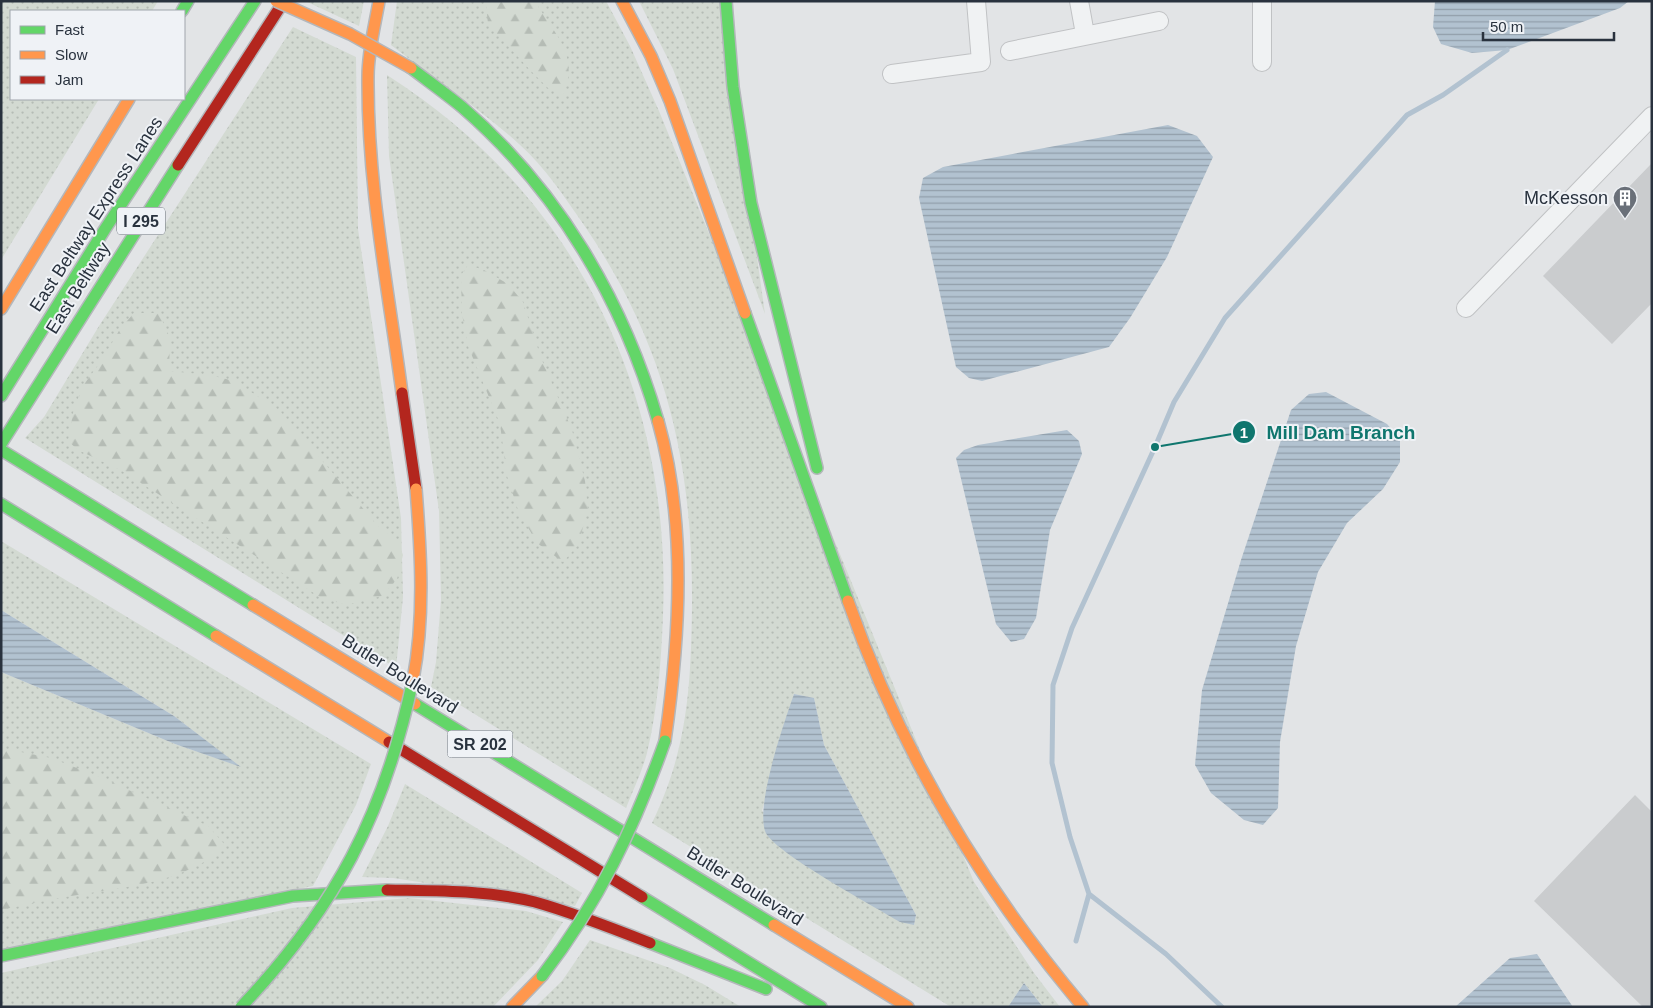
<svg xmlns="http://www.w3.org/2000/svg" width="1653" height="1008" font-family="Arial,sans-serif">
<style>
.grass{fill:url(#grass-dots);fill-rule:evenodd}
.forest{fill:url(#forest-firs)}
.water{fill:url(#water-rules)}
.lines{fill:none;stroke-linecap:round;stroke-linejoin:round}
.stream{stroke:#b2c2d0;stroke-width:5}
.building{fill:#caccce}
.street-casing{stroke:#c0c2c4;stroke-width:20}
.fast-casing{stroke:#b4b7bb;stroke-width:14}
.slow-casing{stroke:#b4b7bb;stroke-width:14}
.jam-casing{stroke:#b4b7bb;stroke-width:14}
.street{stroke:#f0f2f3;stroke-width:18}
.fast{stroke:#63d668;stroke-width:11}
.slow{stroke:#ff974d;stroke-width:11}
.jam{stroke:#b3261e;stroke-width:11}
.fast-bridge-casing{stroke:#b4b7bb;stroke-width:14;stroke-linecap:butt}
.slow-bridge-casing{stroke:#b4b7bb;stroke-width:14;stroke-linecap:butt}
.fast-bridge{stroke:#63d668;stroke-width:11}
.slow-bridge{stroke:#ff974d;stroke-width:11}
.labels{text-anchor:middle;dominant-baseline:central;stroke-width:4;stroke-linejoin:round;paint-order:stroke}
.shield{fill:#eff2f6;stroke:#646c75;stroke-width:1}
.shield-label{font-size:16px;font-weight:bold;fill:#29323e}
.poi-label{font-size:18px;fill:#29323e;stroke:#eff2f6;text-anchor:end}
.street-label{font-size:18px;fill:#29323e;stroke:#eff2f6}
.leader{fill:none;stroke:#0f766e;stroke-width:2}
.callout-dot{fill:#0f766e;stroke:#eff2f6;stroke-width:2}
.mark-label{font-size:15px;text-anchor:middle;font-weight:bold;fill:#fff}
.callout-label{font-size:19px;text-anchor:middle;font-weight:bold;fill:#0f766e;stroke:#eff2f6;stroke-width:4;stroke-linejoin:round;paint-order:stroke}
</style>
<defs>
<pattern id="grass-dots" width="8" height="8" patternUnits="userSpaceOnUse" patternTransform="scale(1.25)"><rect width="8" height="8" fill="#d3dad2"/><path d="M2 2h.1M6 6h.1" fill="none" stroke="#b5bcb5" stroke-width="1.8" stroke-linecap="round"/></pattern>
<pattern id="forest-firs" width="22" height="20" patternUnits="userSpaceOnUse" patternTransform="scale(1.25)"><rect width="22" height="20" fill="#d3dad2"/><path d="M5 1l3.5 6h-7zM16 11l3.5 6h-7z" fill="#b5bcb5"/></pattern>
<pattern id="water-rules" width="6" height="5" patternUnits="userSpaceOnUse" patternTransform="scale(1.25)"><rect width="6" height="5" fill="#b2c2d0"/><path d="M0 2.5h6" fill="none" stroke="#919eaa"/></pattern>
</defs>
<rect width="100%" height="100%" fill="#e2e4e6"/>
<!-- grass -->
<path class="grass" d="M 1,1 L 158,1 L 152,11 L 11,11 L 11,99 L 99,99 L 1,260 Z
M 305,1 L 364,1 L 359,26 Z
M 397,1 L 606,1 L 630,46 L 659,111 L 974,882 L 1034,973 L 1060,1007 L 1043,1007 L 1024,983 L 1008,1007 L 951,1007 L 652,823 C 688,749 691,685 692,605 C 693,463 666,346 586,228 C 566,199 545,167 519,144 C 479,108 433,78 391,45 ZM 794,694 L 814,698 L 824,745 L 916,915 L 914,925 L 762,811 Z
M 639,1 L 721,1 L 765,314 L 673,69 Z
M 293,27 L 356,57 L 358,229 L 401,518 L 403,597 L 396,668 L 25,438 L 44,417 L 99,326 Z
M 387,75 C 577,196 672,393 663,616 C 661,662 658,708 647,753 C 642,772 633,790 626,808 L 431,687 L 436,662 L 441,600 L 439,511 L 389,156 Z
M 1,541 L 371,764 L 356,805 L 313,886 L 1,950 L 1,672 L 175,744 L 239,766 L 174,716 L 1,610 Z
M 405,784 L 582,893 L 575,906 L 393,878 L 362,877 L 388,826 Z
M 409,898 L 526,911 L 563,922 L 538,960 L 493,1007 L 1,1007 L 1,973 L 292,908 Z
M 590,940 L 670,968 L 705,985 L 741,1007 L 535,1007 L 562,981 Z"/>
<!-- forest -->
<path class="forest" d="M 488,1 L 535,1 C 555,36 580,54 563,96 L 548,88 L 531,71 L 488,24 L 486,4 Z
M 468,265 L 484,270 L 508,284 L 523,302 L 541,358 L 572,430 L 585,481 L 588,510 L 578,545 L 563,562 L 537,543 L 518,510 L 507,476 L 500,424 L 468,346 L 462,314 L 461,275 Z
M 134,313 L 159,313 L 170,338 L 169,371 L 210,375 L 234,381 L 279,410 L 378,526 L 399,544 L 403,555 L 397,579 L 382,596 L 346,605 L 320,597 L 122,471 L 78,450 L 68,441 L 73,413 L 82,387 L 102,360 L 120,329 Z
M 1,748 L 51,758 L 100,777 L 208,826 L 226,846 C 187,881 133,886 84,894 C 56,898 29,904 1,910 Z"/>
<!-- water -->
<path class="water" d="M 1435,1 L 1629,1 L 1620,8 L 1507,50 L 1472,53 L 1441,44 L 1433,27 Z
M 1168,125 L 1197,136 L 1213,157 L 1167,257 L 1130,318 L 1109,347 L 982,381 L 969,378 L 956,367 L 919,198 L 923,178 L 943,167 Z
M 1326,392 L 1387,424 L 1400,439 L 1400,462 L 1383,489 L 1347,523 L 1318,572 L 1296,646 L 1280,742 L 1278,808 L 1263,825 L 1244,820 L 1211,793 L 1195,765 L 1202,690 L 1241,560 L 1291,410 L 1309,394 Z
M 1067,430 L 1079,441 L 1082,454 L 1050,530 L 1036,618 L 1024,639 L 1011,642 L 996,624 L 956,458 L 964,450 L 978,445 Z
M 1,610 L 174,716 L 241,767 L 175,744 L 1,672 Z
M 794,694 L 814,698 L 824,745 L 916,915 L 914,925 L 900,922 C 877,908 771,851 765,831 C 756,803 784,723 794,694 Z
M 1537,954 L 1573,1007 L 1455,1007 L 1510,958 Z
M 1024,983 L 1043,1007 L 1008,1007 Z"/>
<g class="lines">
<!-- stream -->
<path class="stream" d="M 1089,894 L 1166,954 L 1222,1007
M 1076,941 L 1089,894 L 1070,837 L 1052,763 L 1053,685 L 1072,628 L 1155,447 L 1174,402 L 1225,318 L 1407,115 L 1443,95 L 1507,50"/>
</g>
<!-- building -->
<path class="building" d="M 1652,163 L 1652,303 L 1612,344 L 1543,276 Z
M 1635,795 L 1652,812 L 1652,1007 L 1643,1007 L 1534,901 Z"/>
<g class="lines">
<defs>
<path id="street" d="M 1079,1 L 1085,34
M 1010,51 L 1159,21
M 1262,62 L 1262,1
M 892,74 L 981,62 L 976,1
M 1466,308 L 1652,116"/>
<path id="fast" d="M 726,1 L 733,87 L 751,203 L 817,468
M 182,11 L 188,1
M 411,68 C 428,81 446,94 462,107 C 558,190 623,300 658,421
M 745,313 L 848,601
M 1,396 L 105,229 L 255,1
M 1,444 L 178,165
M 1,450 L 253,605
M 1,504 L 216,636
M 415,704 L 774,925
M 642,897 L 821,1007
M 650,943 L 766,989
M 1,956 L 293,896 L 387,890"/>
<path id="slow" d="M 379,1 C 375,25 368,51 368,76 C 367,182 388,288 402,393
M 622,1 L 651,56 L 670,101 L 745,313
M 1,309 L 129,99
M 658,421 C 687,524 680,636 665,741
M 848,601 C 900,750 981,886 1083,1007
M 253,605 L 415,704
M 216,636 L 389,742
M 774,925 L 908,1007
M 512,1007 L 542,976"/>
<path id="jam" d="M 178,165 L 284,1
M 402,393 L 416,489
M 389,742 L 642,897
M 387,890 C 437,891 487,890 535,902 C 574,913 612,928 650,943"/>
</defs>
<!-- street casing -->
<use href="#street" class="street-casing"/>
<!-- fast casing -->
<use href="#fast" class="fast-casing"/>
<!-- slow casing -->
<use href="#slow" class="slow-casing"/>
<!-- jam casing -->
<use href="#jam" class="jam-casing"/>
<!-- street -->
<use href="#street" class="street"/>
<!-- fast -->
<use href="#fast" class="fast"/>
<!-- slow -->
<use href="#slow" class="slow"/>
<!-- jam -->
<use href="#jam" class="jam"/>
<defs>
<path id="fast-bridge" d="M 542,976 C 599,902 634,828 665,741
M 241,1007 C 336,907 384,815 413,680"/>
<path id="slow-bridge" d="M 276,1 L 350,34 L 411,68
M 413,680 C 425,617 421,553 416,489"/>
</defs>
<!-- fast-bridge casing -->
<use href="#fast-bridge" class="fast-bridge-casing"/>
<!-- slow-bridge casing -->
<use href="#slow-bridge" class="slow-bridge-casing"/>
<!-- fast-bridge -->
<use href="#fast-bridge" class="fast-bridge"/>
<!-- slow-bridge -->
<use href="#slow-bridge" class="slow-bridge"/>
</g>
<!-- icons -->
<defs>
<symbol id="building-pin" viewBox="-11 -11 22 30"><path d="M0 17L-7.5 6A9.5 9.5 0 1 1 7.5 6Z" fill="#6a7079" stroke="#eff2f6"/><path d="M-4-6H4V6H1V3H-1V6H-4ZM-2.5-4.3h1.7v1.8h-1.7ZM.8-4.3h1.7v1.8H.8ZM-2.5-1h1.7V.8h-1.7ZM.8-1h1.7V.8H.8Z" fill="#fff"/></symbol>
</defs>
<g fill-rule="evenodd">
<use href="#building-pin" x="1611" y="184" width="28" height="38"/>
</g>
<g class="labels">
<!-- shield labels -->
<g class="shield">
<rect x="117" y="207.5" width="48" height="27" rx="4"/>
<rect x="447.5" y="730.5" width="65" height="27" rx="4"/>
</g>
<g class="shield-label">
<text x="141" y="221">I 295</text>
<text x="480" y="744">SR 202</text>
</g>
<!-- poi labels -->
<g class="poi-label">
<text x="1608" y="198">McKesson</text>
</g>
<!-- street labels -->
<g class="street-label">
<text transform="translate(96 214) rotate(-57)">East Beltway Express Lanes</text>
<text transform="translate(78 288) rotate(-58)">East Beltway</text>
<text transform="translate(400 674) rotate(32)">Butler Boulevard</text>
<text transform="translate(745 886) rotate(32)">Butler Boulevard</text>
</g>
</g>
<!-- callouts -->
<path class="leader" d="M1155 447L1244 432"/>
<g class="callout-dot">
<circle cx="1155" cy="447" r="5"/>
<circle cx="1244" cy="432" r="12"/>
</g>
<g class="mark-label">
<text x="1244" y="438">1</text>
</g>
<g class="callout-label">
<text x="1341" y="439">Mill Dam Branch</text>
</g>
<!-- border -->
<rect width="1653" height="1008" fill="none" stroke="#29323e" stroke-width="5"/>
<!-- legend -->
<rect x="10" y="10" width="175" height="90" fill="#eff2f6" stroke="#a0a5ac"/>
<rect x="20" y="26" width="25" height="8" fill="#63d668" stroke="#a0a5ac"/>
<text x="55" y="35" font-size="15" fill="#29323e">Fast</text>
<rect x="20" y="51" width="25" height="8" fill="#ff974d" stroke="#a0a5ac"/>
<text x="55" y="60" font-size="15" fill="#29323e">Slow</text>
<rect x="20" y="76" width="25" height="8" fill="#b3261e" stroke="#a0a5ac"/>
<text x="55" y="85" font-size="15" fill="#29323e">Jam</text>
<!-- scale -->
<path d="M1483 32v8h131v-8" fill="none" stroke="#29323e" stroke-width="2.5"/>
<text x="1490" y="32" font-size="15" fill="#29323e" stroke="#eff2f6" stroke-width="4" paint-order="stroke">50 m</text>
</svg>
